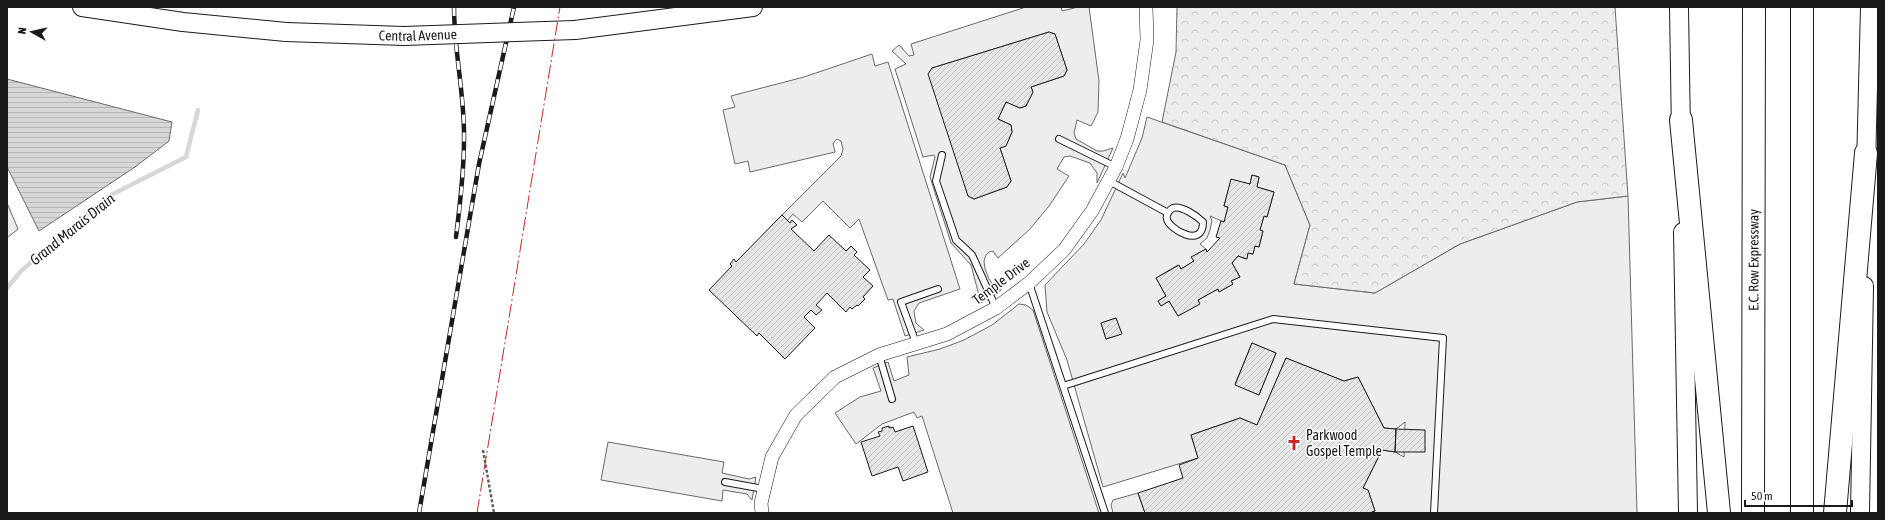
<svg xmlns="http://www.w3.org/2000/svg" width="1885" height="520" font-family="'Asap Condensed',sans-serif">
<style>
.built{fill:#ededed;stroke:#6a6a6a;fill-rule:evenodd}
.forest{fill:url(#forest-crowns);stroke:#6a6a6a}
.water{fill:url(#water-rules);stroke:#6a6a6a}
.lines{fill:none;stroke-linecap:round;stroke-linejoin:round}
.stream{stroke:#d7d7d7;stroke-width:4.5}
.building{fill:url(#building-hatch);stroke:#1a1a1a}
.lane-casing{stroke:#1a1a1a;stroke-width:8}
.street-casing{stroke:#1a1a1a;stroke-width:14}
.secondary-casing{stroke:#1a1a1a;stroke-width:20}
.highway-casing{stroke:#1a1a1a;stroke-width:24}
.path{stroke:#5f5f5f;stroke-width:2.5;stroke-dasharray:3 2;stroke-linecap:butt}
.lane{stroke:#fff;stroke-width:6}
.street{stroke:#fff;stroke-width:13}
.secondary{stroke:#fff;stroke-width:18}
.highway{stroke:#fff;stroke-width:22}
.rail-casing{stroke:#1a1a1a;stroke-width:4.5}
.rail{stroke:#fff;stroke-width:3;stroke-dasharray:9;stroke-linecap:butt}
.secondary-bridge-casing{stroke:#1a1a1a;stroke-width:20;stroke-linecap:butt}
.secondary-bridge{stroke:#fff;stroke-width:18}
.power{stroke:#c62828;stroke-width:1;stroke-dasharray:14 3 2 3;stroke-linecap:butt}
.labels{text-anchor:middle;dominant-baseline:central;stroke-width:3;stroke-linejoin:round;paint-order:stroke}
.street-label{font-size:14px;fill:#1a1a1a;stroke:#fff}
.poi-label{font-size:14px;fill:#1a1a1a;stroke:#fff;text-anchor:start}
.water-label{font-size:15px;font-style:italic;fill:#1a1a1a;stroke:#fff}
</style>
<defs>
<pattern id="forest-crowns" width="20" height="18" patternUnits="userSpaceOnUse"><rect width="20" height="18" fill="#ededed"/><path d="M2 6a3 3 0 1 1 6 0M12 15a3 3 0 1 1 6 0" fill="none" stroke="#cbcbcb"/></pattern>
<pattern id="water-rules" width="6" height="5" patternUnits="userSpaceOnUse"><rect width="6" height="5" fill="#d7d7d7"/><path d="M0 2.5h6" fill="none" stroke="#b8b8b8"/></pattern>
<pattern id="building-hatch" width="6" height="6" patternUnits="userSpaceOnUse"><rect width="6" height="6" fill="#e6e6e6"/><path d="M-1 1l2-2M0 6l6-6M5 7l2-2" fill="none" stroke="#c5c5c5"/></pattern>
</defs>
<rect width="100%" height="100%" fill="#fff"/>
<!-- built -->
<path class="built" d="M 1026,7 L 1061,7 L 1062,11 L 1078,7 L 1089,7 L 1099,81 L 1098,112 L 1091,126 L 1077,120 L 1074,133 L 1076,139 L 1097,151 L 1103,151 L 1113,148 L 1097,183 L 1097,173 L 1090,163 L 1070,156 L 1064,157 L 1057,169 L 1069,176 L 1049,206 L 1030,229 L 998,258 L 993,251 L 989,252 L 986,255 L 984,261 L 985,269 L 989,279 L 996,289 L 1001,290 L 981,303 L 971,265 L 951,243 L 930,177 L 935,157 L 934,155 L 923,157 L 895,69 L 906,64 L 892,51 L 899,45 L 909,56 L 914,55 L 911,44 ZM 1049,32 L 1055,34 L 1067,70 L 1064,76 L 1031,87 L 1033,92 L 1026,106 L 1020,108 L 1006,102 L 998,119 L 1011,125 L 1012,132 L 1006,146 L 1000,148 L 1011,181 L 1007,187 L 974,199 L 968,196 L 932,68 Z
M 872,54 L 875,66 L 888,62 L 960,289 L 919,303 L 914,311 L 916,323 L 924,330 L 905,336 L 893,299 L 888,300 L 859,219 L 850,228 L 823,201 L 802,222 L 793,214 L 787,221 L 782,215 L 841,156 L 843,149 L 841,141 L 837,139 L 833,143 L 835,152 L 750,172 L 748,161 L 735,164 L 723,110 L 735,107 L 731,96 L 804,77 Z
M 1147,117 L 1285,165 L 1310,225 L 1294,284 L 1375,293 L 1460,244 L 1577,202 L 1628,196 L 1637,513 L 1369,513 L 1375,511 L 1368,490 L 1363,488 L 1382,450 L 1395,452 L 1404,457 L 1405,422 L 1396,429 L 1384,428 L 1358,377 L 1344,381 L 1286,358 L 1257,425 L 1240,418 L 1191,435 L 1198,458 L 1103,487 L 1067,360 L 1047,312 L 1045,285 L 1084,244 L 1101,220 L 1123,173 L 1125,178 L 1142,138 ZM 1252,175 L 1259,177 L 1257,187 L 1274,192 L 1267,217 L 1264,216 L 1260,230 L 1263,231 L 1259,247 L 1255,246 L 1253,254 L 1248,253 L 1246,259 L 1238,256 L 1232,263 L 1240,277 L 1231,281 L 1233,284 L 1219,292 L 1218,289 L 1198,300 L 1199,304 L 1178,316 L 1169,301 L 1161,306 L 1158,301 L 1166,296 L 1156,278 L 1178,265 L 1181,269 L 1194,261 L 1192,257 L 1206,249 L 1200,244 L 1207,238 L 1210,230 L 1212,221 L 1210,216 L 1224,222 L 1228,207 L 1224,206 L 1231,180 L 1250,184 ZM 1116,318 L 1121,334 L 1106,339 L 1101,323 ZM 1252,343 L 1276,353 L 1259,395 L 1235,384 Z
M 7,203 L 18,229 L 7,238 Z
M 1019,304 L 1026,305 L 1033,310 L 1099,513 L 953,513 L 922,416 L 917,418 L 914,412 L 882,424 L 856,444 L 835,413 L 860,397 L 881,391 L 873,368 L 888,362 L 894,381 L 909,375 L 907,357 L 940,349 L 964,340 L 992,325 Z
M 608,442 L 724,462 L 722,473 L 749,479 L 756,477 L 752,500 L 747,494 L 723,490 L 722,501 L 601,480 Z
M 1138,493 L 1145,513 L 1113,513 L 1111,505 L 1113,500 Z"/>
<!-- forest -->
<path class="forest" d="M 1177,7 L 1615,7 L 1628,196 L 1577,202 L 1460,244 L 1375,293 L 1294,284 L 1310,225 L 1285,165 L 1162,122 L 1176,52 Z"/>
<!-- water -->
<path class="water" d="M 7,79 L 172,122 L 169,141 L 135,167 L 39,231 L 7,167 Z"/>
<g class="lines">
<!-- stream -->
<path class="stream" d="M 7,288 L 21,271 L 109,196 L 186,157 L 198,110"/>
</g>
<!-- building -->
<path class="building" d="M 1049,32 L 1055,34 L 1067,70 L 1064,76 L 1031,87 L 1033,92 L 1026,106 L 1020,108 L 1006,102 L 998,119 L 1011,125 L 1012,132 L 1006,146 L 1000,148 L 1011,181 L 1007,187 L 974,199 L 968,196 L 928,74 L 932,68 Z
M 1252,175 L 1259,177 L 1257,187 L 1274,192 L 1267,217 L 1264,216 L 1260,230 L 1263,231 L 1259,247 L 1255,246 L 1253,254 L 1248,253 L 1247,259 L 1238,256 L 1232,263 L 1240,277 L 1231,281 L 1233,284 L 1219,292 L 1218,289 L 1198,300 L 1200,304 L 1178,316 L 1169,301 L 1161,306 L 1158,301 L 1166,296 L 1156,278 L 1179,265 L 1181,269 L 1194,261 L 1191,257 L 1206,249 L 1207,252 L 1220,238 L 1216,237 L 1221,221 L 1224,222 L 1228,207 L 1224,206 L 1231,179 L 1250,184 Z
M 782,215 L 790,223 L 792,220 L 797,225 L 791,229 L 814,251 L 829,235 L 846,251 L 851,246 L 857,252 L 854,255 L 870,270 L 863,277 L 873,286 L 863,297 L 865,299 L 858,306 L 857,305 L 852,309 L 850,307 L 846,312 L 827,293 L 816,305 L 822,310 L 816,315 L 811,310 L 804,317 L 815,328 L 785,359 L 759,333 L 757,336 L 709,290 L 732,266 L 730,264 L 734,259 L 736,262 Z
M 1116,318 L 1122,334 L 1106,339 L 1101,323 Z
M 1252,343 L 1276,353 L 1259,395 L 1235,385 Z
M 1286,358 L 1344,381 L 1358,377 L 1384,428 L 1396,429 L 1395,452 L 1382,450 L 1363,488 L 1368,490 L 1375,511 L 1369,513 L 1145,513 L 1138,493 L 1183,478 L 1179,465 L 1198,458 L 1191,435 L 1240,418 L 1257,425 Z
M 889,426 L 889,428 L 893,427 L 895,432 L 913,426 L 928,472 L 903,481 L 898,467 L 872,476 L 861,442 L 880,436 L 878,432 L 882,431 L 882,428 Z
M 1396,429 L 1425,430 L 1425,452 L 1395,452 Z"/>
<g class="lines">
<defs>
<path id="lane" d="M 1059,139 L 1116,167
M 942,155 L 936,181 L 956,240 L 972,255 L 996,308
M 1109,181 L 1168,213 C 1169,211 1171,209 1173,208 C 1181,205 1197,216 1203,222 C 1203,250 1168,228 1167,219 C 1166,217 1167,215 1168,213
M 1029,283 L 1105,513
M 916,343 L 901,302 L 938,289
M 879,355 L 892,399
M 1063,386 L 1273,319 L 1443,338 L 1434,513
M 725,482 L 764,489"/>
<path id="street" d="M 762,513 L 761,503 L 772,457 L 796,415 L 835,377 L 879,355 L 947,334 L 996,308 L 1029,283 L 1064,250 L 1092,211 L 1116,167 L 1127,139 L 1140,90 L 1147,40 L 1146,7"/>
<path id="secondary" d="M 82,7 L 183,22 L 286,32
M 1679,7 L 1681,134
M 575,30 L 753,7
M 1866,166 L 1870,7
M 1683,232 L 1688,513
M 1860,513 L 1864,286"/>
<g id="highway">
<path d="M 1802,7 L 1802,513"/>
<path d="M 1681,120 L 1719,513"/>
<path id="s1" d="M 1753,513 L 1754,7"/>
<path d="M 1835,513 L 1866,153"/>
</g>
</defs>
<!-- lane casing -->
<use href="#lane" class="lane-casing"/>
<!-- street casing -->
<use href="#street" class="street-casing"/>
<!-- secondary casing -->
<use href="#secondary" class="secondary-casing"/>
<!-- highway casing -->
<use href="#highway" class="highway-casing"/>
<!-- path -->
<path class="path" d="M 483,450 L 494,513"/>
<!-- lane -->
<use href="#lane" class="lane"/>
<!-- street -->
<use href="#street" class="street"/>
<!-- secondary -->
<use href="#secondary" class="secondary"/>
<!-- highway -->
<use href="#highway" class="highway"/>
<defs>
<path id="rail" d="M 454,7 C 454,52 465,96 464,140 C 464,173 460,205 456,237
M 419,513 L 479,164 L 514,7"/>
</defs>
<!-- rail casing -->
<use href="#rail" class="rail-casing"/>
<!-- rail -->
<use href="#rail" class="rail"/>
<defs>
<g id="secondary-bridge">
<path id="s2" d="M 286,32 L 404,36 L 575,30"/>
</g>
</defs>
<!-- secondary-bridge casing -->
<use href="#secondary-bridge" class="secondary-bridge-casing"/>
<!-- secondary-bridge -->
<use href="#secondary-bridge" class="secondary-bridge"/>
<!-- power -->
<path class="power" d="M 477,513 L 560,7"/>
</g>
<!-- icons -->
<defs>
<symbol id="church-bare" viewBox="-9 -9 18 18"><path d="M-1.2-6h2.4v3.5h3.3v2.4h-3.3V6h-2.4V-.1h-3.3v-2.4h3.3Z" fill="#c62828" stroke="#fff" stroke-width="2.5" paint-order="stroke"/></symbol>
</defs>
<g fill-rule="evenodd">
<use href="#church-bare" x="1283" y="432" width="22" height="22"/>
</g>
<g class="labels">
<!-- street labels -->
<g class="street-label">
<text stroke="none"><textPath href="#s2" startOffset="132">Central Avenue</textPath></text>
<text stroke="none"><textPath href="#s1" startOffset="253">E.C. Row Expressway</textPath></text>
<text transform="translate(1001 281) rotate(-37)">Temple Drive</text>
</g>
<!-- poi labels -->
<g class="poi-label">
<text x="1306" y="435">Parkwood<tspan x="1306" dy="16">Gospel Temple</tspan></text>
</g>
<!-- water labels -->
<g class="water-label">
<text transform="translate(72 229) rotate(-39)">Grand Marais Drain</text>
</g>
</g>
<!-- border -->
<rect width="1885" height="520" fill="none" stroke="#1a1a1a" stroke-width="16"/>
<!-- north arrow -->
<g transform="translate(32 32) rotate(278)" stroke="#ffffff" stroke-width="3" paint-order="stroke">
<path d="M0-3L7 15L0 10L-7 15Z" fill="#1a1a1a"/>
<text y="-6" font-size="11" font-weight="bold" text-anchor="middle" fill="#1a1a1a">N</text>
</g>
<!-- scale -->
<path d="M1745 500v6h107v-6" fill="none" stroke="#1a1a1a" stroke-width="2"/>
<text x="1751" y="500" font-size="12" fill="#1a1a1a" stroke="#ffffff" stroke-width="3" paint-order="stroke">50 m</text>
</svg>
